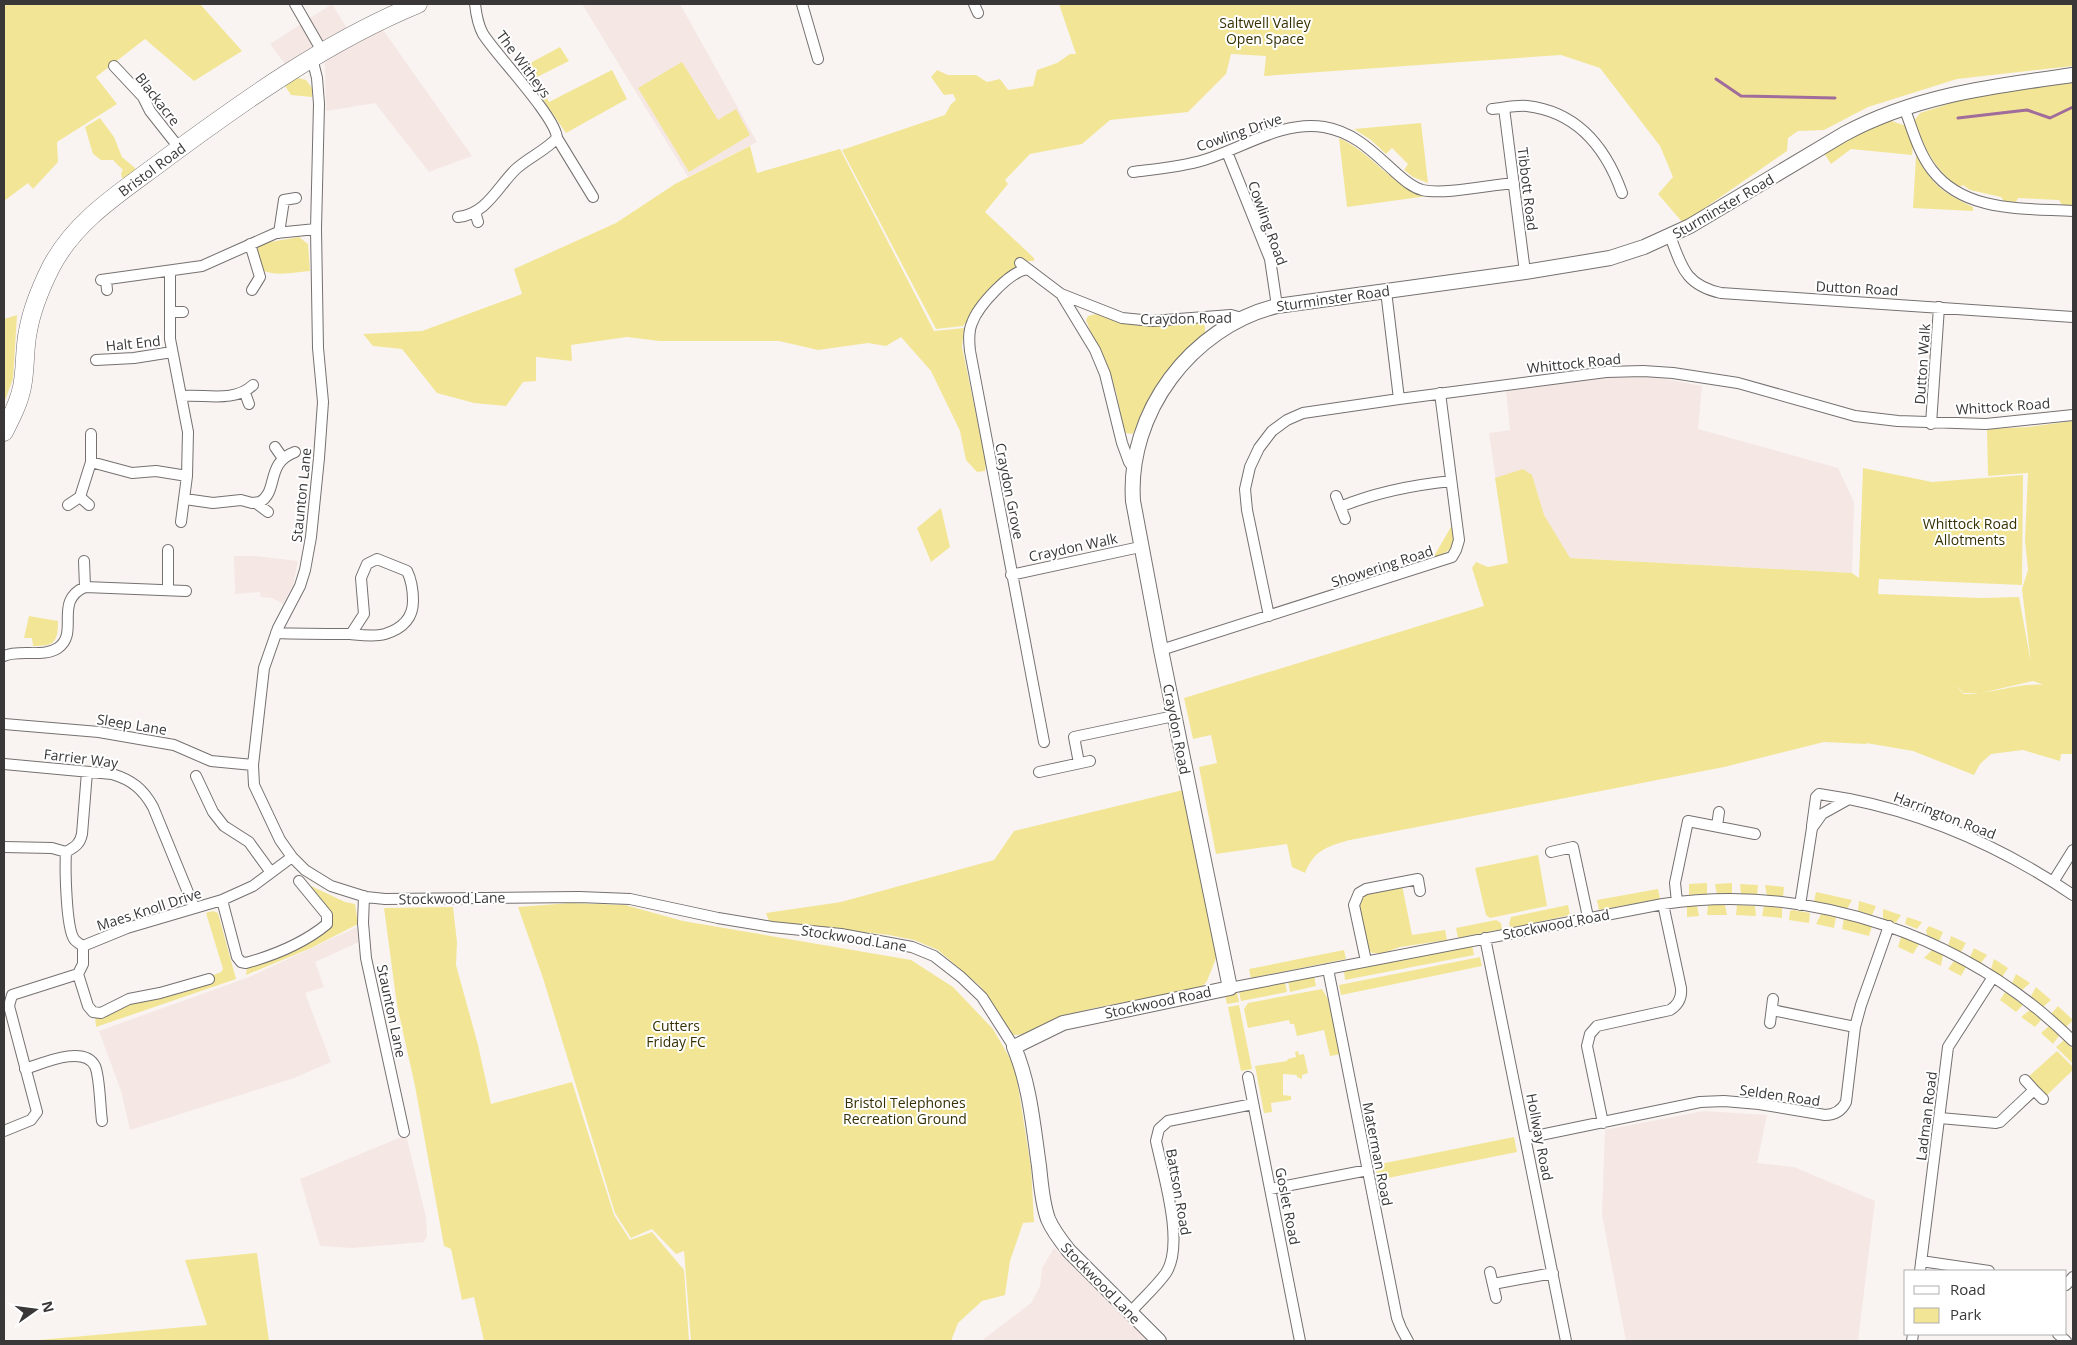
<svg xmlns="http://www.w3.org/2000/svg" width="2077" height="1345" font-family="'Open Sans',sans-serif">
<style>
.built{fill:#f5e7e3}
.green{fill:#f2e696;fill-rule:evenodd}
.lines{fill:none;stroke-linecap:round;stroke-linejoin:round}
.stream{stroke:#9f6c9b;stroke-width:3}
.street-casing{stroke:#757170;stroke-width:12}
.secondary-casing{stroke:#757170;stroke-width:16}
.highway-casing{stroke:#757170;stroke-width:19}
.street{stroke:#fff;stroke-width:10}
.secondary{stroke:#fff;stroke-width:14}
.highway{stroke:#fff;stroke-width:18}
.labels{text-anchor:middle;dominant-baseline:central;stroke-width:4;stroke-linejoin:round;paint-order:stroke}
.park-label{font-size:14px;fill:#373002;stroke:#fff}
.street-label{font-size:14px;fill:#393737;stroke:#fff}
</style>
<rect width="100%" height="100%" fill="#f9f4f2"/>
<!-- built -->
<path class="built" d="M 332,4 L 354,40 L 381,27 L 472,156 L 429,172 L 375,103 L 326,111 L 325,65 L 312,48 L 285,64 L 270,44 Z
M 582,4 L 680,4 L 757,142 L 688,177 Z
M 1649,376 L 1702,386 L 1698,429 L 1838,468 L 1854,502 L 1852,573 L 1572,558 L 1508,563 L 1489,433 L 1510,430 L 1506,391 L 1609,377 Z
M 234,556 L 255,556 L 298,561 L 293,585 L 283,604 L 272,598 L 261,597 L 260,592 L 235,594 Z
M 357,927 L 359,942 L 315,962 L 324,987 L 305,993 L 331,1062 L 294,1078 L 130,1130 L 121,1091 L 99,1031 L 249,977 Z
M 1704,1111 L 1767,1115 L 1757,1163 L 1794,1167 L 1875,1201 L 1858,1341 L 1626,1341 L 1602,1215 L 1605,1130 Z
M 406,1135 L 426,1217 L 427,1236 L 424,1242 L 352,1248 L 320,1246 L 300,1179 Z
M 1054,1248 L 1148,1341 L 981,1341 L 1031,1303 L 1040,1286 L 1042,1268 Z"/>
<!-- green -->
<path class="green" d="M 4,4 L 200,4 L 242,51 L 194,81 L 145,39 L 96,77 L 117,104 L 57,142 L 58,162 L 33,189 L 28,183 L 4,201 Z
M 1059,4 L 2073,4 L 2073,66 L 1957,79 L 1868,107 L 1824,130 L 1798,131 L 1788,138 L 1787,151 L 1683,223 L 1658,194 L 1673,177 L 1660,146 L 1600,68 L 1561,55 L 1264,76 L 1266,56 L 1231,54 L 1226,74 L 1188,112 L 1110,120 L 1082,144 L 1030,154 L 1005,180 L 1008,184 L 985,212 L 1034,258 L 1034,261 L 1024,261 L 977,307 L 963,326 L 936,329 L 842,150 L 945,115 L 951,104 L 956,100 L 953,94 L 944,95 L 931,77 L 937,70 L 948,75 L 976,75 L 987,82 L 1000,79 L 1008,90 L 1033,86 L 1037,70 L 1057,63 L 1070,54 L 1076,54 Z
M 560,47 L 569,61 L 537,77 L 549,102 L 612,70 L 627,99 L 566,133 L 521,68 Z
M 682,62 L 718,120 L 736,109 L 750,135 L 689,172 L 638,88 Z
M 298,78 L 306,80 L 312,88 L 312,97 L 291,95 L 283,83 L 288,79 Z
M 2073,81 L 2072,205 L 2062,205 L 2059,200 L 2018,198 L 2016,202 L 2004,201 L 2001,197 L 1970,190 L 1963,185 L 1959,187 C 1934,169 1925,149 1914,121 L 1920,113 L 1951,103 L 1950,99 Z
M 100,118 L 114,137 L 122,157 L 135,168 L 136,171 L 128,178 L 122,178 L 121,173 L 123,170 L 113,160 L 101,160 L 93,154 L 85,127 Z
M 1889,120 L 1906,126 L 1913,145 L 1912,155 L 1851,149 L 1831,164 L 1824,153 L 1856,135 Z
M 1421,123 L 1428,183 L 1413,177 L 1404,170 L 1408,164 L 1392,148 L 1386,154 L 1371,140 L 1354,129 Z
M 1339,138 C 1374,154 1391,187 1428,196 L 1347,207 Z
M 750,146 L 757,173 L 840,149 L 934,331 L 964,328 L 962,347 L 986,462 L 985,471 L 977,472 L 966,460 L 960,431 L 931,371 L 901,337 L 886,346 L 868,343 L 818,350 L 779,341 L 659,341 L 627,337 L 571,345 L 572,361 L 536,357 L 536,381 L 523,382 L 506,406 L 474,403 L 437,393 L 402,349 L 373,346 L 363,334 L 422,331 L 522,294 L 514,269 L 616,223 L 675,184 Z
M 1916,155 C 1934,187 1941,191 1973,207 L 1973,211 L 1913,208 Z
M 299,237 L 308,244 L 310,271 C 296,272 275,277 262,270 L 255,248 L 259,244 Z
M 1096,314 C 1137,326 1159,327 1201,322 L 1205,326 L 1205,334 C 1184,351 1163,371 1151,396 C 1145,408 1142,424 1132,434 L 1126,433 C 1119,420 1120,405 1116,392 C 1109,367 1095,345 1086,320 L 1088,316 Z
M 17,315 L 13,379 L 4,403 L 4,319 Z
M 2073,421 L 2073,754 L 2061,754 L 2060,761 L 2023,750 L 1991,754 L 1980,764 L 1974,775 L 1913,751 L 1866,743 L 1866,744 L 1824,742 L 1724,767 L 1350,840 C 1328,846 1314,850 1305,873 L 1292,867 L 1287,844 L 1216,854 L 1199,767 L 1217,763 L 1211,735 L 1193,739 L 1184,698 L 1484,606 L 1472,568 L 1476,562 L 1488,567 L 1508,563 L 1495,478 L 1523,469 L 1532,475 L 1544,515 L 1570,558 L 1852,573 L 1859,578 L 1863,468 L 1932,482 L 2023,475 L 2022,585 L 1879,579 L 1878,594 L 1981,598 L 2019,597 L 2031,663 L 2022,589 L 2028,570 L 2025,540 L 2028,473 L 1988,476 L 1987,429 L 2029,427 ZM 2033,681 L 2044,685 C 2018,682 1991,695 1964,694 L 1955,685 L 1964,693 L 1981,693 Z
M 941,508 L 950,547 L 931,562 L 917,528 Z
M 1452,525 C 1455,547 1453,551 1433,558 Z
M 29,616 L 58,621 C 58,643 54,646 33,646 L 32,638 L 24,638 Z
M 1183,790 L 1218,953 L 1207,981 L 1202,987 L 1194,990 C 1148,999 1099,1004 1055,1019 C 1040,1025 1029,1036 1013,1035 L 981,987 L 938,950 L 914,940 L 889,935 L 769,921 L 766,913 L 841,902 L 994,860 L 1014,831 Z
M 1538,855 L 1547,906 L 1490,918 L 1486,915 L 1475,868 Z
M 1707,883 L 1707,894 L 1689,895 L 1689,884 Z
M 1732,883 L 1732,894 L 1717,894 L 1715,884 Z
M 1740,884 L 1758,885 L 1757,895 L 1741,894 Z
M 1402,885 L 1412,935 L 1445,930 L 1447,940 L 1400,947 L 1383,953 L 1372,953 L 1367,948 L 1358,905 L 1364,893 Z
M 1765,885 L 1784,887 L 1783,898 L 1767,896 Z
M 311,886 L 345,902 L 355,904 L 358,924 L 311,948 L 246,975 L 247,968 L 300,946 L 331,913 L 328,908 L 311,890 Z
M 1658,889 L 1660,899 L 1599,910 L 1597,900 Z
M 1816,892 L 1852,900 L 1847,909 L 1814,902 Z
M 1859,901 L 1876,906 L 1872,915 L 1858,911 Z
M 570,903 L 625,905 L 683,921 L 911,960 L 953,987 L 993,1029 L 1015,1067 L 1031,1168 L 1034,1222 L 1023,1223 L 1010,1261 L 1005,1295 L 982,1301 L 958,1323 L 951,1341 L 691,1341 L 684,1251 L 676,1254 L 652,1229 L 631,1238 L 615,1213 L 543,978 L 518,907 Z
M 1568,905 L 1570,915 L 1511,928 L 1509,924 L 1511,917 Z
M 1708,905 L 1725,905 L 1727,915 L 1707,915 Z
M 1737,905 L 1755,906 L 1756,916 L 1736,915 Z
M 1687,906 L 1697,906 L 1699,916 L 1687,917 Z
M 1764,906 L 1782,908 L 1782,918 L 1762,916 Z
M 453,907 L 457,942 L 456,965 L 478,1045 L 491,1104 L 572,1082 L 614,1215 L 630,1240 L 652,1232 L 684,1270 L 689,1341 L 484,1341 L 474,1297 L 462,1300 L 451,1249 L 444,1246 L 415,1086 L 397,1005 L 384,908 Z
M 1883,909 L 1901,915 L 1895,924 L 1883,919 Z
M 1793,910 L 1810,913 L 1809,923 L 1789,920 L 1790,911 Z
M 213,911 L 218,913 L 236,979 L 96,1027 L 95,1016 L 99,1017 L 110,1015 L 130,1004 L 160,998 L 210,981 L 209,977 L 221,972 L 223,969 L 206,913 Z
M 1821,914 L 1836,917 L 1834,928 L 1816,924 Z
M 1907,917 L 1922,922 L 1917,929 L 1905,924 Z
M 1844,919 L 1872,926 L 1869,936 L 1842,929 Z
M 1496,920 L 1501,923 L 1502,929 L 1458,938 L 1456,928 Z
M 1929,926 L 1943,932 L 1939,941 L 1927,935 L 1926,930 Z
M 1951,936 L 1966,943 L 1961,952 L 1948,946 Z
M 1901,937 L 1919,944 L 1913,954 L 1898,947 Z
M 1472,945 L 1474,955 L 1345,980 L 1344,971 Z
M 1974,948 L 1987,955 L 1981,963 L 1970,957 Z
M 1344,950 L 1346,959 L 1251,978 L 1249,969 Z
M 1932,950 L 1943,955 L 1941,966 L 1924,958 Z
M 1480,957 L 1482,966 L 1341,995 L 1339,985 Z
M 1994,959 L 2008,968 L 2002,977 L 1991,969 Z
M 1954,961 L 1966,967 L 1961,976 L 1948,969 Z
M 2016,974 L 2030,983 L 2022,990 L 2012,983 Z
M 1314,976 L 1316,986 L 1290,992 L 1288,981 Z
M 1285,982 L 1287,992 L 1241,1001 L 1239,991 Z
M 2036,987 L 2051,1000 L 2043,1007 L 2031,996 Z
M 1322,989 L 1328,999 L 1341,1054 L 1330,1056 L 1324,1030 L 1297,1036 L 1294,1024 L 1290,1024 L 1289,1020 L 1248,1028 L 1244,1009 L 1248,1003 Z
M 1237,992 L 1239,1002 L 1227,1004 L 1225,995 Z
M 2005,992 L 2023,1005 L 2016,1012 L 2000,1000 Z
M 1239,1005 L 1252,1069 L 1241,1071 L 1228,1007 Z
M 2058,1006 L 2073,1020 L 2066,1027 L 2051,1014 Z
M 2030,1010 L 2041,1020 L 2035,1027 L 2021,1017 Z
M 2049,1026 L 2059,1036 L 2053,1044 L 2041,1033 Z
M 2064,1040 L 2073,1049 L 2073,1064 L 2056,1047 Z
M 1298,1051 L 1299,1055 L 1304,1054 L 1308,1073 L 1302,1075 L 1302,1079 L 1297,1077 L 1297,1075 L 1283,1074 L 1283,1095 L 1291,1096 L 1291,1100 L 1271,1103 L 1272,1112 L 1264,1113 L 1255,1066 L 1287,1061 L 1288,1059 L 1296,1057 L 1295,1052 Z
M 2057,1051 L 2073,1067 L 2073,1070 L 2045,1097 L 2027,1078 Z
M 1514,1137 L 1517,1152 L 1378,1180 L 1375,1165 Z
M 257,1253 L 269,1341 L 28,1341 L 207,1325 L 185,1260 Z"/>
<g class="lines">
<!-- stream -->
<path class="stream" d="M 1716,79 L 1741,96 L 1835,98
M 1958,118 L 2027,110 L 2050,118 L 2073,107"/>
<defs>
<path id="street" d="M 295,4 L 322,51
M 802,4 L 818,59
M 974,4 L 978,13
M 312,58 L 317,78 L 319,104 L 316,229 L 318,348 L 323,402 L 319,458 L 311,537 L 305,570 L 300,586 L 278,628 L 264,668 L 253,765 L 254,785 L 280,840 L 292,857 L 305,870 L 331,886 L 366,897 L 385,899 L 579,897 L 630,899 L 718,918 L 772,927 L 841,934 L 912,947 L 934,956 L 961,977 L 982,997 L 1014,1047
M 114,66 L 143,97 L 150,111 L 180,149
M 1904,107 C 1912,128 1918,152 1932,170 C 1965,213 2024,208 2073,211
M 1504,108 L 1525,272
M 1492,109 C 1503,108 1516,105 1527,106 C 1578,112 1606,148 1622,193
M 557,138 L 593,197
M 1227,152 L 1270,259 L 1277,306
M 1133,172 C 1157,169 1181,167 1204,160 C 1243,148 1283,120 1324,127 C 1354,132 1373,152 1394,171 C 1402,178 1411,187 1422,190 C 1445,195 1489,185 1514,183
M 475,212 L 478,222
M 458,217 C 487,214 498,186 516,169 C 529,157 545,151 557,138 C 556,117 496,55 483,34 C 478,25 476,13 475,4
M 279,233 L 284,200 L 296,198
M 1670,236 C 1682,267 1685,285 1721,293 L 2073,317
M 250,244 L 260,277 L 252,290
M 1020,263 L 1061,294 L 1095,350 L 1105,374 L 1122,443 L 1129,462 L 1134,469
M 1027,269 C 1009,272 978,306 972,323 C 968,332 969,342 970,351 L 1044,742
M 170,272 L 170,339 L 188,432 L 187,476 L 181,522
M 101,280 L 202,266 L 276,233 L 316,229
M 106,280 L 107,290
M 1386,291 L 1399,399
M 1061,294 L 1122,318 L 1152,321 L 1231,315 L 1242,318
M 170,312 L 183,312
M 96,360 L 134,358 L 172,352
M 245,393 L 249,404
M 182,396 C 206,394 234,403 253,385
M 1931,424 L 1939,307
M 275,447 L 282,457
M 91,462 L 132,473 L 156,471 L 187,476
M 1336,496 L 1345,519
M 80,497 L 91,462 L 91,434
M 185,499 L 213,503 L 241,500 L 252,503 L 260,502 C 279,491 265,463 295,452
M 256,503 L 268,512
M 68,505 L 80,497 L 89,505
M 1340,507 C 1376,492 1413,485 1451,481
M 168,550 L 168,590
M 84,561 L 85,587
M 1011,575 L 1140,547
M 1269,616 L 1247,510 L 1245,489 L 1250,467 L 1259,448 L 1272,431 L 1287,420 L 1303,413 L 1399,399 L 1606,372 L 1643,371 L 1673,373 L 1738,383 L 1855,416 L 1898,421 L 1986,424 L 2073,415
M 276,633 C 301,634 325,634 350,634 C 361,635 374,637 385,634 C 401,629 413,619 413,601 C 413,591 412,581 407,571 L 377,559 L 367,564 L 361,578 L 364,614 L 351,634
M 1161,650 L 1452,557 L 1456,550 L 1459,540 L 1440,393
M 4,656 C 20,649 43,658 58,648 C 80,633 53,601 85,587 L 186,591
M 4,724 L 99,732 L 174,745 L 211,761 L 253,765
M 1079,763 L 1074,737 L 1174,716
M 4,764 L 112,774 C 132,780 143,789 153,807 L 194,907
M 1039,772 L 1090,761
M 196,776 L 213,812 L 224,826 L 249,842 L 270,871
M 1717,826 L 1719,812
M 1812,826 L 1816,797 L 1819,794 L 1849,799
M 4,847 L 52,848 L 66,852 C 75,847 80,844 82,834 L 87,772
M 66,852 C 65,868 66,927 74,939 C 76,942 80,944 83,946
M 1551,852 L 1573,847 L 1588,917
M 2053,882 L 2073,850
M 364,896 L 363,923 L 366,958 L 404,1132
M 222,900 L 237,957 L 241,962 L 246,963 C 275,955 304,943 327,924 L 327,915 L 299,881
M 1677,902 L 1675,883 L 1688,821 L 1755,834
M 1800,905 L 1812,828 L 1822,814 L 1849,799 C 1930,815 2005,849 2073,895
M 1485,938 L 1566,1341
M 1366,961 L 1354,905 L 1359,893 L 1366,889 L 1418,879 L 1420,891
M 1328,969 L 1397,1318 L 1401,1328 L 1408,1341
M 78,974 L 88,1006 L 93,1012 L 101,1013 L 129,999 L 160,993 L 209,979
M 1230,988 L 1663,904 C 1811,882 1967,936 2073,1041
M 1772,1010 L 1855,1027
M 1770,1023 L 1773,999
M 25,1069 C 41,1064 84,1044 95,1066 C 100,1077 100,1108 102,1121
M 1248,1077 L 1300,1341
M 2025,1080 L 2034,1090
M 1940,1118 L 1996,1123 L 2000,1122 L 2034,1090 L 2043,1099
M 1603,1123 L 1587,1046 L 1590,1034 L 1597,1026 L 1670,1010 C 1678,1005 1682,998 1681,988 L 1663,904
M 4,1131 L 31,1120 L 37,1112 L 9,1006 L 12,995 L 78,974 L 83,964 L 83,946 L 127,928 L 222,900 L 253,886 L 292,857
M 1526,1138 L 1700,1102 L 1724,1101 L 1759,1104 L 1825,1115 C 1835,1115 1842,1110 1846,1102 L 1855,1027 L 1861,1005 L 1889,926
M 1270,1189 L 1368,1170
M 1921,1261 L 1989,1271
M 1920,1271 L 1948,1047 L 1993,977
M 1490,1272 L 1496,1298
M 1493,1284 L 1553,1273
M 2066,1285 L 2073,1277
M 1130,1313 C 1141,1300 1156,1287 1166,1273 C 1185,1244 1163,1174 1156,1141 L 1159,1129 L 1168,1121 L 1253,1104
M 2058,1334 L 2066,1341
M 1912,1341 L 1913,1334"/>
<path id="secondary" d="M 1159,1341 L 1069,1251 C 1061,1241 1053,1231 1048,1219 C 1042,1202 1041,1184 1039,1166 C 1033,1125 1030,1085 1014,1047 L 1063,1023 L 1230,988 L 1161,650 L 1133,501 C 1127,413 1191,327 1277,306 L 1525,272 L 1610,258 L 1644,247 L 1690,226 L 1844,134 C 1916,95 1994,86 2073,75"/>
<g id="highway">
<path id="s1" d="M 4,432 C 11,418 19,403 22,387 C 26,368 24,349 28,331 C 32,308 41,287 51,267 C 76,219 123,191 165,159 C 245,100 326,42 418,4"/>
</g>
</defs>
<!-- street casing -->
<use href="#street" class="street-casing"/>
<!-- secondary casing -->
<use href="#secondary" class="secondary-casing"/>
<!-- highway casing -->
<use href="#highway" class="highway-casing"/>
<!-- street -->
<use href="#street" class="street"/>
<!-- secondary -->
<use href="#secondary" class="secondary"/>
<!-- highway -->
<use href="#highway" class="highway"/>
</g>
<g class="labels">
<!-- park labels -->
<g class="park-label">
<text x="1265" y="22">Saltwell Valley<tspan x="1265" dy="16">Open Space</tspan></text>
<text x="1970" y="523">Whittock Road<tspan x="1970" dy="16">Allotments</tspan></text>
<text x="676" y="1025">Cutters<tspan x="676" dy="16">Friday FC</tspan></text>
<text x="905" y="1102">Bristol Telephones<tspan x="905" dy="16">Recreation Ground</tspan></text>
</g>
<!-- street labels -->
<g class="street-label">
<text transform="translate(524 64) rotate(53)">The Witheys</text>
<text transform="translate(158 99) rotate(52)">Blackacre</text>
<text transform="translate(1239 132) rotate(-19)">Cowling Drive</text>
<text stroke="none"><textPath href="#s1" startOffset="315">Bristol Road</textPath></text>
<text transform="translate(1528 189) rotate(83)">Tibbott Road</text>
<text transform="translate(1723 206) rotate(-30)">Sturminster Road</text>
<text transform="translate(1268 223) rotate(70)">Cowling Road</text>
<text transform="translate(1857 288) rotate(3)">Dutton Road</text>
<text transform="translate(1333 298) rotate(-8)">Sturminster Road</text>
<text transform="translate(1186 318) rotate(-1)">Craydon Road</text>
<text transform="translate(133 343) rotate(-6)">Halt End</text>
<text transform="translate(1574 363) rotate(-6)">Whittock Road</text>
<text transform="translate(1922 364) rotate(-86)">Dutton Walk</text>
<text transform="translate(2003 406) rotate(-4)">Whittock Road</text>
<text transform="translate(1010 491) rotate(79)">Craydon Grove</text>
<text transform="translate(301 495) rotate(-84)">Staunton Lane</text>
<text transform="translate(1073 547) rotate(-12)">Craydon Walk</text>
<text transform="translate(1382 566) rotate(-18)">Showering Road</text>
<text transform="translate(132 724) rotate(9)">Sleep Lane</text>
<text transform="translate(1177 729) rotate(79)">Craydon Road</text>
<text transform="translate(81 758) rotate(7)">Farrier Way</text>
<text transform="translate(1945 815) rotate(21)">Harrington Road</text>
<text transform="translate(452 898) rotate(-1)">Stockwood Lane</text>
<text transform="translate(149 909) rotate(-18)">Maes Knoll Drive</text>
<text transform="translate(1556 924) rotate(-11)">Stockwood Road</text>
<text transform="translate(854 938) rotate(9)">Stockwood Lane</text>
<text transform="translate(1158 1002) rotate(-12)">Stockwood Road</text>
<text transform="translate(392 1011) rotate(78)">Staunton Lane</text>
<text transform="translate(1780 1095) rotate(8)">Selden Road</text>
<text transform="translate(1926 1116) rotate(-83)">Ladman Road</text>
<text transform="translate(1540 1137) rotate(79)">Hollway Road</text>
<text transform="translate(1378 1154) rotate(79)">Materman Road</text>
<text transform="translate(1179 1192) rotate(80)">Battson Road</text>
<text transform="translate(1288 1206) rotate(79)">Goslet Road</text>
<text transform="translate(1101 1283) rotate(46)">Stockwood Lane</text>
</g>
</g>
<!-- border -->
<rect width="2077" height="1345" fill="none" stroke="#393737" stroke-width="10"/>
<!-- legend -->
<rect x="1904" y="1270" width="162" height="65" fill="#ffffff" stroke="#b0afaf"/>
<rect x="1914" y="1286" width="25" height="8" fill="#ffffff" stroke="#b0afaf"/>
<text x="1950" y="1295" font-size="15" fill="#393737">Road</text>
<rect x="1914" y="1308" width="25" height="15" fill="#f2e696" stroke="#b0afaf"/>
<text x="1950" y="1320" font-size="15" fill="#393737">Park</text>
<!-- north arrow -->
<g transform="translate(35 1310) rotate(76)" stroke="#ffffff" stroke-width="4" paint-order="stroke">
<path d="M0-4L9 19L0 12L-9 19Z" fill="#393737"/>
<text y="-8" font-size="14" font-weight="bold" text-anchor="middle" fill="#393737">N</text>
</g>
</svg>
